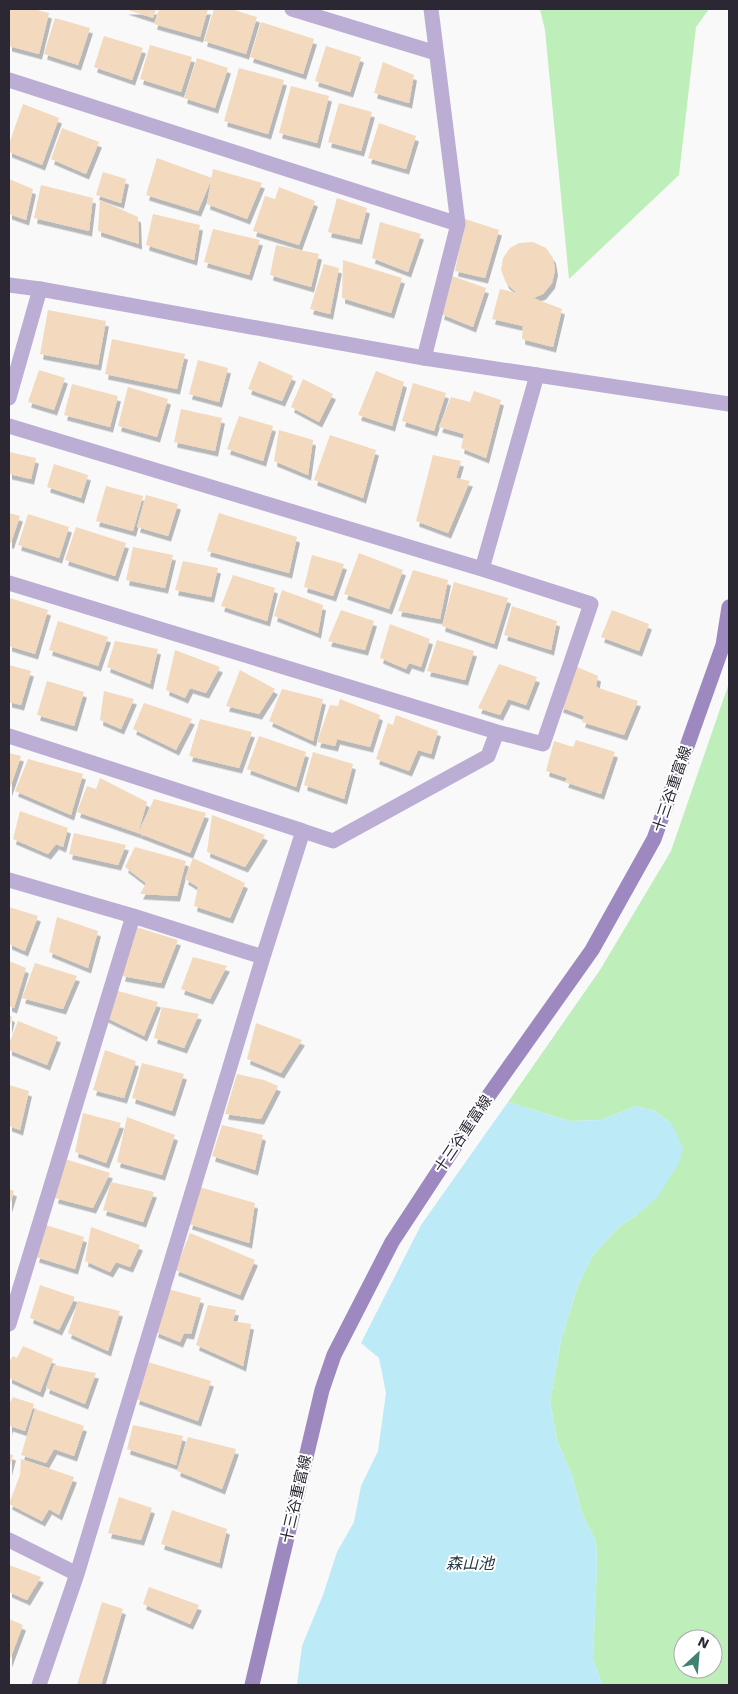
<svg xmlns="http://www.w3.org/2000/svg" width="738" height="1694" font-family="'Work Sans','Noto Sans JP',sans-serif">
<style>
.green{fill:#beeeb9;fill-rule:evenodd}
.water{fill:#bdeaf7}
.building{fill:#f3d9bd;filter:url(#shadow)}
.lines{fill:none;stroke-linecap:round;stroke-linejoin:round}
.minor{stroke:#bbadd4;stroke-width:15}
.tertiary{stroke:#bbadd4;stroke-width:15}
.secondary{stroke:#9d88c0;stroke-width:15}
.labels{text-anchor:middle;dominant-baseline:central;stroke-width:4;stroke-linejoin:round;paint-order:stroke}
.street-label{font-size:15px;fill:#2b2834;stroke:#fff}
.water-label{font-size:16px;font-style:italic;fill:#243b41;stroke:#fff}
</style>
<defs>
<filter id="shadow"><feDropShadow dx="3" dy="5.5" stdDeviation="0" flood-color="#0004"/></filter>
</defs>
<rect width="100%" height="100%" fill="#f9f9f9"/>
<!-- green -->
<path class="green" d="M 540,9 L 709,9 L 696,27 L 679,175 L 569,279 L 545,30 Z
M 729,683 L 729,1685 L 604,1685 L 602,1684 L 593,1659 L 597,1566 L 596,1542 L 582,1513 L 572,1475 L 557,1441 L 550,1401 L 561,1341 L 578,1285 L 593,1255 L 619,1227 L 635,1216 L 657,1197 L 672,1124 L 655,1111 L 636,1106 L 601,1120 L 569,1121 L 508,1102 L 600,970 L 671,851 ZM 683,1639 L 713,1639 L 713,1669 L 683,1669 Z"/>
<!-- water -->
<path class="water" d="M 508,1102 L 569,1121 L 601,1120 L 636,1106 L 655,1111 L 672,1124 L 683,1148 L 679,1163 L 657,1198 L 635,1216 L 619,1227 L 593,1255 L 578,1285 L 561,1341 L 550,1401 L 557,1441 L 572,1475 L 582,1513 L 596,1542 L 597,1566 L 593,1659 L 602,1684 L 604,1685 L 297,1685 L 302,1646 L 323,1595 L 337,1552 L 354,1522 L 361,1486 L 378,1451 L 386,1393 L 379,1358 L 361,1343 L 421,1225 Z"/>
<!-- building -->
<path class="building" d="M 9,9 L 33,9 L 49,13 L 39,54 L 9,46 Z
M 125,9 L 156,9 L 153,18 Z
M 159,9 L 208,9 L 200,37 L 154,24 Z
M 214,9 L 231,9 L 257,17 L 246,54 L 204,41 Z
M 55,18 L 90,28 L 78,65 L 44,54 Z
M 261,22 L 314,39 L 303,74 L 250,57 Z
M 104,36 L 143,48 L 132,80 L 94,67 Z
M 150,45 L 192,57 L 181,92 L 140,79 Z
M 326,46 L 361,57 L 350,92 L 315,81 Z
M 197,58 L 228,68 L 215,108 L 184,98 Z
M 383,62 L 414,75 L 409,103 L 374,93 Z
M 239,68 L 284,80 L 268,134 L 224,121 Z
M 291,86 L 329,96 L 317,143 L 279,133 Z
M 339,103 L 372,112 L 361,151 L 328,142 Z
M 23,104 L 59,118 L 42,165 L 9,152 L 9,144 Z
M 379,123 L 416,136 L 406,169 L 368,158 Z
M 62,128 L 99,142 L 86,174 L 51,159 Z
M 157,158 L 212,178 L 198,211 L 146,195 Z
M 213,169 L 262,183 L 247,219 L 207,204 Z
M 103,172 L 126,179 L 121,203 L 96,195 Z
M 9,179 L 33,189 L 26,220 L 9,214 Z
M 41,185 L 93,198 L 89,231 L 34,218 Z
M 279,187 L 315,201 L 299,245 L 253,231 L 265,196 L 275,199 Z
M 337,198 L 367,208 L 359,239 L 328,232 Z
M 100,200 L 138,217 L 139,244 L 98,231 Z
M 153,214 L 200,225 L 194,260 L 146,245 Z
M 465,219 L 499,230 L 485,278 L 455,271 Z
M 380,222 L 421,234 L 408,272 L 372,258 Z
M 213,229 L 260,240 L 249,275 L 204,262 Z
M 533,242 L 546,248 L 553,258 L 555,270 L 552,283 L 543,294 L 533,298 L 562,309 L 553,347 L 522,339 L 523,326 L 492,319 L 500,289 L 517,293 L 506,283 L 501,270 L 503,258 L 510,248 L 519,243 Z
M 276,245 L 319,254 L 311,287 L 270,275 Z
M 343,260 L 402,278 L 391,313 L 342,298 Z
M 324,264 L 339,268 L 330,314 L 310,309 Z
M 452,276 L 486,288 L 473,327 L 441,314 Z
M 48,310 L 106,321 L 98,365 L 40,354 Z
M 112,339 L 185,354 L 177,389 L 105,374 Z
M 198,360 L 228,368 L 219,402 L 189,394 Z
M 259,361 L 293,376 L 282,401 L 248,389 Z
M 39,370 L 65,378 L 54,410 L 28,402 Z
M 376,371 L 404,382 L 392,426 L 358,415 Z
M 303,379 L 333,394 L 319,422 L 291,407 Z
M 413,383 L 446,393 L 434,431 L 402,421 Z
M 72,384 L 118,396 L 110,427 L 64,415 Z
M 128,387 L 168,399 L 157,437 L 118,426 Z
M 474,391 L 501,400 L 486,458 L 461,448 L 464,434 L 439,427 L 451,397 L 470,402 Z
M 181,409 L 222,418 L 215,451 L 174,442 Z
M 239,416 L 273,426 L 263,461 L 227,449 Z
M 279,430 L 313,440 L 308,475 L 274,461 Z
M 330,435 L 376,450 L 363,498 L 314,480 Z
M 9,452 L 36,458 L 31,479 L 9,474 Z
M 433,455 L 461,461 L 456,478 L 470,481 L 448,533 L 416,521 Z
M 54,464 L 88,475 L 81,498 L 47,487 Z
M 106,486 L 143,496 L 133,531 L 96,521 Z
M 146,495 L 178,504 L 168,536 L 137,527 Z
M 9,513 L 20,516 L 11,543 L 9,543 Z
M 219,513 L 297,537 L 289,573 L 207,551 Z
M 28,514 L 69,527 L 59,558 L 18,545 Z
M 76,527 L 126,543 L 115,576 L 65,560 Z
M 133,547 L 173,555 L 165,588 L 126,580 Z
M 359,553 L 403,570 L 389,609 L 344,594 Z
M 312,555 L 344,564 L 333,596 L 304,587 Z
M 183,561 L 218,568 L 211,597 L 175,590 Z
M 413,570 L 448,580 L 440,619 L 398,611 Z
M 233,575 L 275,588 L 267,621 L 221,606 Z
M 454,582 L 508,598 L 494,644 L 442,626 Z
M 282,590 L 323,605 L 318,633 L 274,616 Z
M 10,598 L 48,610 L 35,654 L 9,646 Z
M 512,606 L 557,621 L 551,650 L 504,635 Z
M 341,610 L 374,621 L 365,650 L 328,641 Z
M 612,610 L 649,624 L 639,651 L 601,637 Z
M 58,621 L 108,637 L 98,666 L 49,650 Z
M 390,624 L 430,639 L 421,667 L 409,663 L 406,669 L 380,658 Z
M 437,640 L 474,651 L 465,680 L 427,671 Z
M 115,641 L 158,649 L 150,684 L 107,667 Z
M 175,650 L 220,667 L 206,693 L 190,688 L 185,698 L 166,690 Z
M 499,664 L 537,677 L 526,705 L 508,699 L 500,715 L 478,708 Z
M 9,665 L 31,671 L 21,705 L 9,702 Z
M 575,666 L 598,676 L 596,687 L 638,701 L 624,735 L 582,722 L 584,716 L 560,707 Z
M 240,670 L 275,689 L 259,714 L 226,706 Z
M 47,681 L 84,692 L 74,726 L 37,715 Z
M 282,689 L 323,699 L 313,741 L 269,721 Z
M 104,691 L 134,699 L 121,729 L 100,720 Z
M 340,699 L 380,715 L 370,747 L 337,739 L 335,746 L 317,742 L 330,705 L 338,706 Z
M 144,703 L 192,719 L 176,750 L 133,729 Z
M 396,715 L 438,731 L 431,754 L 418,750 L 409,771 L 376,759 L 388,723 L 393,725 Z
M 200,719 L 252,732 L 239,768 L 189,756 Z
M 259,736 L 306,752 L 296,787 L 247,769 Z
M 576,740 L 615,752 L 601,794 L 565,782 L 567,778 L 546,771 L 554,741 L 573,747 Z
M 313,752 L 353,764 L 344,799 L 304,785 Z
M 9,753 L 21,756 L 9,791 Z
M 28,759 L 83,774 L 71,815 L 15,791 Z
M 100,778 L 147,802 L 138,833 L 77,812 L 87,786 L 96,789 Z
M 154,799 L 206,813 L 190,853 L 138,833 Z
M 20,811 L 68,828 L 63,847 L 56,844 L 48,854 L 13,839 Z
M 212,815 L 265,835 L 245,867 L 207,852 Z
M 74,833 L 126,845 L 118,865 L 69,854 Z
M 135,847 L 186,861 L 177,896 L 140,894 L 146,883 L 125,867 Z
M 193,858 L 245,883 L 230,918 L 194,906 L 198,887 L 185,879 Z
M 9,907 L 38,916 L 25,951 L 9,944 Z
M 57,917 L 98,931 L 88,968 L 49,952 Z
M 136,927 L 178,940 L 161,983 L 122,976 Z
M 193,957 L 227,966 L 210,999 L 181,989 Z
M 9,961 L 26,968 L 14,1008 L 9,1006 Z
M 35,963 L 77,976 L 63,1009 L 22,998 Z
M 111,989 L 158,1002 L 144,1036 L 103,1016 Z
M 162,1007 L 199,1014 L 184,1048 L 154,1038 Z
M 9,1015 L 12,1017 L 9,1028 Z
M 18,1021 L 58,1037 L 47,1065 L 9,1050 L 9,1044 Z
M 256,1023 L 302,1040 L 281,1073 L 247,1059 Z
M 105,1050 L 136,1061 L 124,1098 L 93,1090 Z
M 142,1063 L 184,1074 L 172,1111 L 132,1098 Z
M 237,1074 L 264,1080 L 278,1086 L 261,1119 L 225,1114 Z
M 9,1085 L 29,1091 L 20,1130 L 9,1126 Z
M 83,1113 L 121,1123 L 106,1163 L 75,1152 Z
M 127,1117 L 175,1135 L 162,1175 L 117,1162 Z
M 222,1125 L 263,1135 L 255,1170 L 212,1156 Z
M 65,1159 L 110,1173 L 93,1208 L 55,1198 Z
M 111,1182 L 154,1192 L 143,1222 L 103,1210 Z
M 199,1187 L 255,1203 L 249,1243 L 189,1224 Z
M 9,1189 L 14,1191 L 9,1207 Z
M 46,1225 L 84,1237 L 75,1269 L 36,1257 Z
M 91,1227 L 140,1245 L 130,1267 L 116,1262 L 110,1272 L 85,1261 Z
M 190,1233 L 255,1260 L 240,1295 L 175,1270 Z
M 40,1285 L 75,1297 L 59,1330 L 30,1318 Z
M 168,1289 L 201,1298 L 191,1334 L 184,1333 L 180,1342 L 155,1332 Z
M 78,1301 L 120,1311 L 108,1351 L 68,1333 Z
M 208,1305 L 236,1310 L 233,1321 L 251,1324 L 243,1366 L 196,1345 Z
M 23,1346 L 53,1359 L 40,1392 L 9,1378 L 9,1362 L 13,1356 L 17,1358 Z
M 148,1362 L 211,1381 L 198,1421 L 136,1399 Z
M 54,1365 L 96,1373 L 85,1404 L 46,1388 Z
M 13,1397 L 34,1404 L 25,1431 L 10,1426 L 9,1430 L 9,1404 Z
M 35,1409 L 84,1426 L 74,1456 L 54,1449 L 46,1463 L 21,1455 Z
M 133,1425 L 183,1436 L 176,1465 L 127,1449 Z
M 188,1437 L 236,1449 L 222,1489 L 177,1471 Z
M 9,1454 L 13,1455 L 9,1470 Z
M 21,1459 L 74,1477 L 59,1515 L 49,1509 L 42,1521 L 9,1504 L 20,1475 Z
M 119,1497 L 152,1508 L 141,1540 L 108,1533 Z
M 172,1510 L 227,1529 L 219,1563 L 161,1544 Z
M 9,1565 L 41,1577 L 27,1600 L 9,1592 Z
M 149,1587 L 199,1605 L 190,1624 L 143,1604 Z
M 102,1602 L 123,1609 L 101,1685 L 77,1685 Z
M 9,1619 L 23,1625 L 9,1662 Z"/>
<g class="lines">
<!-- minor -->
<path class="minor" d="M 292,9 L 436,53
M 9,80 L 458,224
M 424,358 L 458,224 L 431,9
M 9,398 L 40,289
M 9,426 L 482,569 L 591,604 L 543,744 L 497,732 L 9,583
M 482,569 L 537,375
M 9,736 L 303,831
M 9,880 L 133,916 L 263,957
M 9,1324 L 133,916
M 9,1540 L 77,1574
M 39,1685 L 77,1574 L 263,957 L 303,831 L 333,841 L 488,756 L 497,732"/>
<!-- tertiary -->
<path class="tertiary" d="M 9,285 L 40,289 L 424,358 L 729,404"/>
<!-- secondary -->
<path class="secondary" d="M 252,1685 L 322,1390 L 334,1355 L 392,1242 L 482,1105 L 592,950 L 654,839 L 723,645 L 729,607"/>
</g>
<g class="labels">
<!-- street labels -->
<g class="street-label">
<text transform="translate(672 789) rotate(-71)">十三谷重富線</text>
<text transform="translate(463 1134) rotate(-56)">十三谷重富線</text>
<text transform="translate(296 1499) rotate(-77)">十三谷重富線</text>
</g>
<!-- water labels -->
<g class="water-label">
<text x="470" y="1563">森山池</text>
</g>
</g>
<!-- border -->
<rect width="738" height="1694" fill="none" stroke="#2b2834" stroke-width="20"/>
<!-- north arrow -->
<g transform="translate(698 1654) rotate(26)"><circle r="24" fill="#ffffff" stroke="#aaa9ae"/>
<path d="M0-4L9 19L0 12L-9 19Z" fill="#418170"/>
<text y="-8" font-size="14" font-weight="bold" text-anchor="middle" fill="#2b2834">N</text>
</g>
</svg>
